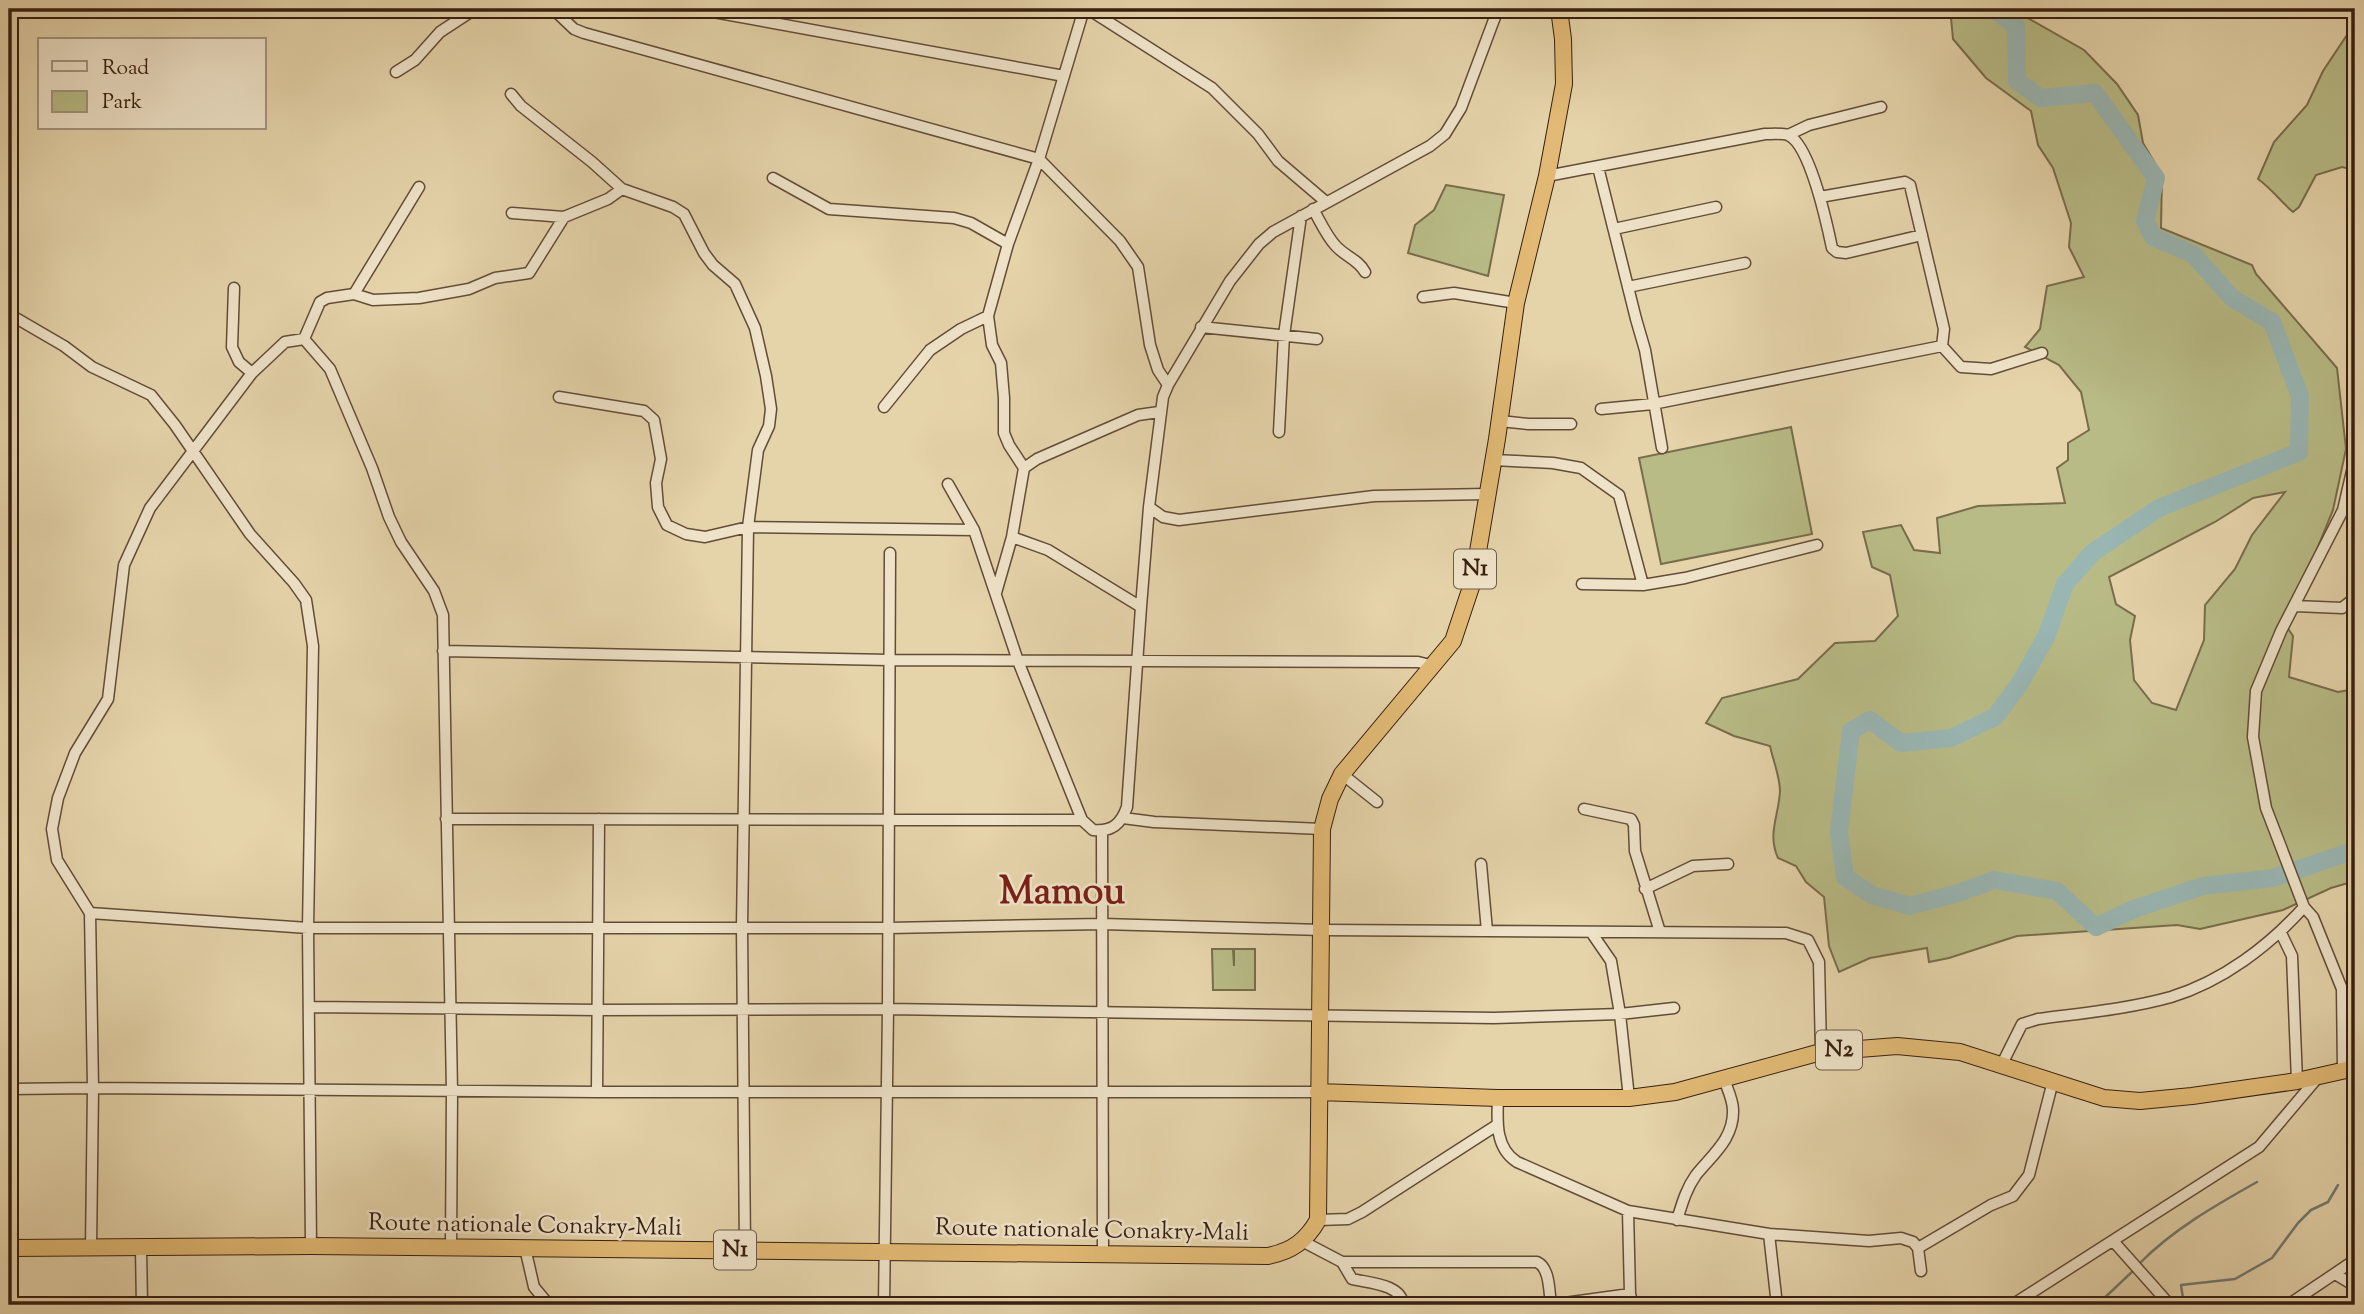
<svg xmlns="http://www.w3.org/2000/svg" width="2364" height="1314" font-family="'Sorts Mill Goudy',serif">
<style>
.green{fill:#b8bb86;stroke:#786d4c;stroke-width:2;fill-rule:evenodd}
.lines{fill:none;stroke-linecap:round;stroke-linejoin:round}
.stream{stroke:#727a72;stroke-width:2.5}
.river{stroke:#99b6b3;stroke-width:18}
.minor-casing{stroke:#634c37;stroke-width:13}
.highway-casing{stroke:#381f11;stroke-width:18}
.minor{stroke:#eee2c8;stroke-width:10}
.highway{stroke:#e2ba75;stroke-width:16}
.labels{text-anchor:middle;dominant-baseline:central;stroke-width:5;stroke-linejoin:round;paint-order:stroke}
.shield{fill:#eee2c8;stroke:#6f5a48;stroke-width:2}
.shield-label{font-size:23px;font-weight:bold;fill:#381f11}
.street-label{font-size:24px;fill:#381f11;stroke:#eee2c8}
.town-label{font-size:38px;font-weight:bold;fill:#7a1f14;stroke:#eee2c8}
</style>
<rect width="100%" height="100%" fill="#e5d3aa"/>
<filter id="stains"><feTurbulence type="fractalNoise" baseFrequency=".00286" numOctaves="4"/><feColorMatrix values="0 0 0 0 .2 0 0 0 0 .09 0 0 0 0 .02 0 0 0 .5 -.17"/></filter>
<radialGradient id="worn" r=".72"><stop offset=".6" stop-color="#630" stop-opacity="0"/><stop offset="1" stop-color="#630" stop-opacity=".3"/></radialGradient>
<!-- green -->
<path class="green" d="M 1961,9 L 2016,9 L 2026,17 L 2084,50 L 2117,84 L 2138,115 L 2143,143 L 2162,175 L 2161,228 L 2252,265 L 2256,274 L 2337,368 L 2346,449 L 2333,510 L 2298,596 L 2283,621 L 2293,636 L 2289,677 L 2338,692 L 2355,689 L 2355,881 L 2331,888 L 2283,910 L 2200,929 L 2177,925 L 2017,936 L 1949,958 L 1929,962 L 1927,948 L 1870,958 L 1839,972 L 1829,946 L 1824,897 L 1806,882 L 1796,866 L 1778,858 C 1767,834 1779,815 1780,791 C 1780,777 1773,760 1770,746 L 1734,736 L 1706,723 L 1722,698 L 1798,679 L 1835,643 L 1875,641 L 1898,616 L 1890,575 L 1872,567 L 1863,532 L 1901,525 L 1914,550 L 1940,553 L 1937,518 L 1978,506 L 2065,503 L 2057,468 L 2068,460 L 2068,443 L 2089,430 L 2081,392 L 2059,365 L 2025,347 L 2040,329 L 2047,286 L 2084,277 L 2069,247 L 2071,223 L 2053,168 L 2038,145 L 2031,111 L 1986,78 L 1953,39 L 1951,18 ZM 2285,492 L 2252,535 L 2235,569 L 2205,605 L 2204,640 L 2176,710 L 2152,703 L 2134,680 L 2130,640 L 2135,616 L 2116,604 L 2109,577 L 2215,522 L 2253,498 Z
M 2347,35 L 2355,35 L 2355,170 L 2342,167 L 2316,175 L 2299,207 L 2293,212 C 2280,201 2272,189 2258,179 L 2274,142 L 2307,105 L 2323,71 Z
M 1446,185 L 1504,195 L 1488,276 L 1408,253 L 1415,225 L 1434,210 Z
M 1791,427 L 1812,534 L 1661,564 L 1639,458 Z
M 1212,949 L 1233,949 L 1234,966 L 1234,949 L 1255,949 L 1255,990 L 1213,990 Z"/>
<g class="lines">
<!-- stream -->
<path class="stream" d="M 2139,1264 C 2172,1230 2216,1205 2257,1182
M 2097,1305 L 2135,1269
M 2184,1305 L 2181,1285 L 2235,1279 L 2272,1258 L 2298,1223 L 2311,1210 L 2328,1202 L 2338,1185"/>
<!-- river -->
<path class="river" d="M 1993,9 L 2016,26 L 2017,81 L 2041,98 L 2095,93 L 2156,178 L 2145,221 L 2153,237 L 2193,254 L 2232,298 L 2272,322 L 2300,396 L 2299,452 L 2159,508 L 2092,553 L 2065,584 L 2046,637 L 2019,685 L 1995,717 L 1951,738 L 1901,743 L 1870,720 L 1851,731 L 1839,832 L 1845,877 L 1872,895 L 1910,906 L 1958,893 L 1994,880 L 2057,891 L 2096,927 L 2134,909 L 2203,886 L 2273,878 L 2355,850"/>
<defs>
<path id="minor" d="M 553,9 L 574,29 L 584,33 L 1039,159 L 1120,241 L 1138,267 L 1150,345 L 1158,370 L 1168,385
M 697,9 L 1064,76
M 1088,9 L 1212,88 L 1258,134 L 1278,161 L 1326,202
M 396,72 L 415,60 L 440,32 L 475,9
M 511,94 L 521,106 L 592,162 L 622,189 L 673,207 L 684,214 L 704,253 L 713,265 L 735,284 L 755,328 L 766,376 L 771,409 L 769,426 L 758,450 L 748,527 L 742,927 L 745,1250
M 1788,135 L 1809,125 L 1881,107
M 1598,167 L 1636,319 L 1645,350 L 1662,448
M 1547,176 L 1765,134 C 1772,134 1782,133 1788,135 C 1810,144 1827,224 1832,248 L 1837,252 L 1846,253 L 1922,235
M 773,178 L 829,209 L 954,218 L 971,223 L 1008,244
M 1820,197 L 1905,182 L 1910,185 L 1944,329 L 1942,346 L 1961,367 L 1991,369 L 2042,353
M 1313,209 C 1320,221 1326,235 1335,245 C 1344,256 1358,259 1365,272
M 512,213 L 564,217 L 608,199 L 622,189
M 1614,229 L 1716,207
M 1628,287 L 1745,263
M 234,288 L 232,347 L 239,362 L 252,373
M 354,294 L 419,187
M 1423,297 L 1454,293 L 1516,303
M 9,314 L 64,346 L 92,367 L 151,395 L 175,425 L 250,534 L 294,583 L 306,600 L 313,646 L 308,928 L 311,1246
M 988,316 L 992,345 L 1001,363 L 1004,398 L 1004,433 L 1009,445 L 1024,468
M 1201,327 L 1317,339
M 304,339 L 320,302 L 327,298 L 354,294 L 373,300 L 419,298 L 469,289 L 495,278 L 529,273 L 564,217
M 559,397 L 644,411 L 654,420 L 661,459 L 656,483 L 658,507 L 667,525 L 686,534 L 705,537 L 748,527 L 974,530
M 884,407 L 930,350 L 961,329 L 988,316 L 1008,244 L 1039,159 L 1084,9
M 1601,409 L 1653,404 L 1942,346
M 1500,421 L 1528,424 L 1571,424
M 1279,432 L 1284,335 L 1301,216
M 1494,460 L 1553,463 L 1581,468 L 1619,495 L 1643,585
M 948,484 L 974,530 L 1018,661 L 1082,820 L 1093,830 C 1112,832 1121,824 1127,807 L 1141,607 L 1149,507 L 1163,397 L 1168,385 L 1230,281 L 1259,244 L 1273,232 L 1430,146 L 1445,134 L 1461,108 L 1498,9
M 1149,507 L 1163,517 L 1179,520 L 1374,496 L 1487,494
M 1012,537 L 1048,550 L 1141,607
M 1582,584 L 1643,585 L 1685,578 L 1817,545
M 996,593 L 1012,537 L 1024,468 L 1037,459 L 1138,415 L 1159,412
M 2295,606 L 2342,608 L 2355,598
M 443,651 L 889,660 L 1418,662 L 1434,666
M 1342,774 L 1377,802
M 1584,809 L 1631,819 L 1634,825 L 1635,851 L 1660,932
M 1123,818 L 1154,822 L 1322,829
M 446,819 L 1082,820
M 1102,831 L 1103,1254
M 1481,864 L 1487,931
M 1645,889 L 1693,866 L 1728,864
M 90,913 L 308,928 L 888,928 L 1102,924 L 1322,930 L 1786,933 L 1808,940 L 1819,962 L 1821,1052
M 1591,932 L 1611,961 L 1620,1014 L 1629,1098
M 2281,933 L 2292,956 L 2297,1081
M 309,1007 L 598,1010 L 888,1009 L 1494,1018 L 1620,1014 L 1674,1008
M 2002,1064 L 2022,1024 L 2038,1019 C 2082,1013 2128,1009 2171,997 C 2223,981 2269,946 2304,907
M 2343,1071 L 2342,989 L 2313,917 L 2304,907 L 2266,808 L 2253,737 L 2256,691 L 2281,631 L 2343,510 L 2355,458
M 9,1089 L 93,1088 L 597,1092 L 1318,1092
M 597,1092 L 599,819
M 1498,1098 C 1497,1121 1495,1148 1517,1162 L 1628,1211 L 1769,1234 L 1777,1305
M 1628,1211 L 1630,1294 L 1633,1305
M 1318,1220 L 1348,1219 L 1362,1212 L 1497,1125
M 1677,1220 C 1682,1204 1686,1189 1696,1175 C 1712,1155 1734,1139 1733,1110 C 1733,1100 1727,1088 1724,1079
M 1769,1234 L 1869,1241 L 1901,1238 L 1913,1242 L 1918,1248 L 1921,1271
M 1302,1241 L 1342,1262 L 1352,1279 C 1369,1283 1402,1284 1403,1305
M 2114,1242 L 2170,1305
M 91,1248 L 93,1088 L 90,913 L 57,860 L 52,829 L 58,798 L 75,753 L 108,699 L 124,565 L 150,508 L 252,373 L 285,342 L 304,339 L 330,369 L 372,468 L 389,517 L 401,542 L 434,591 L 443,615 L 452,1091 L 451,1248
M 525,1248 L 534,1287 L 549,1305
M 1918,1248 L 1991,1205 L 2013,1196 L 2029,1175 L 2053,1081
M 141,1249 L 142,1305
M 1342,1262 L 1537,1262 C 1550,1268 1549,1291 1551,1305
M 2335,1274 L 2355,1286
M 884,1305 L 888,1009 L 890,553
M 1550,1305 L 1630,1294
M 2012,1305 L 2259,1147 L 2319,1076
M 2288,1305 L 2355,1260"/>
<path id="highway" d="M 1318,1092 L 1498,1098 L 1629,1098 L 1675,1092 L 1821,1052 L 1897,1046 L 1960,1052 L 2104,1098 L 2140,1101 L 2192,1096 L 2297,1081 L 2355,1068
M 9,1248 L 311,1246 L 1268,1256 C 1292,1251 1306,1241 1318,1220 L 1322,829 L 1330,799 L 1342,774 L 1453,641 L 1473,581 L 1497,439 L 1516,303 L 1547,176 L 1564,84 L 1563,39 L 1559,9"/>
</defs>
<!-- minor casing -->
<use href="#minor" class="minor-casing"/>
<!-- highway casing -->
<use href="#highway" class="highway-casing"/>
<!-- minor -->
<use href="#minor" class="minor"/>
<!-- highway -->
<use href="#highway" class="highway"/>
</g>
<g class="labels">
<!-- shield labels -->
<g class="shield">
<rect x="1454" y="549.5" width="42" height="39" rx="5"/>
<rect x="1816" y="1030.5" width="46" height="39" rx="5"/>
<rect x="714" y="1230.5" width="42" height="39" rx="5"/>
</g>
<g class="shield-label">
<text x="1475" y="569">N1</text>
<text x="1839" y="1050">N2</text>
<text x="735" y="1250">N1</text>
</g>
<!-- street labels -->
<g class="street-label">
<text transform="translate(525 1226) rotate(1)">Route nationale Conakry-Mali</text>
<text transform="translate(1092 1231) rotate(1)">Route nationale Conakry-Mali</text>
</g>
<!-- town labels -->
<g class="town-label">
<text x="1062" y="894">Mamou</text>
</g>
</g>
<!-- margin -->
<rect width="2364" height="1314" fill="none" stroke="#e5d3aa" stroke-width="35"/>
<rect x="10" y="10" width="2343" height="1293" fill="none" stroke="#381f11" stroke-width="3.5"/>
<rect x="18" y="18" width="2329" height="1279" fill="none" stroke="#381f11" stroke-width="2"/>
<!-- legend -->
<rect x="38" y="38" width="228" height="91" fill="#eee2c8" stroke="#a5947f" stroke-width="2"/>
<rect x="52" y="61" width="35" height="10" fill="#eee2c8" stroke="#a5947f" stroke-width="2"/>
<text x="102" y="74" font-size="21" fill="#381f11">Road</text>
<rect x="52" y="91" width="35" height="21" fill="#b8bb86" stroke="#a5947f" stroke-width="2"/>
<text x="102" y="108" font-size="21" fill="#381f11">Park</text>
<rect width="100%" height="100%" filter="url(#stains)"/>
<rect width="100%" height="100%" fill="url(#worn)"/>
</svg>
